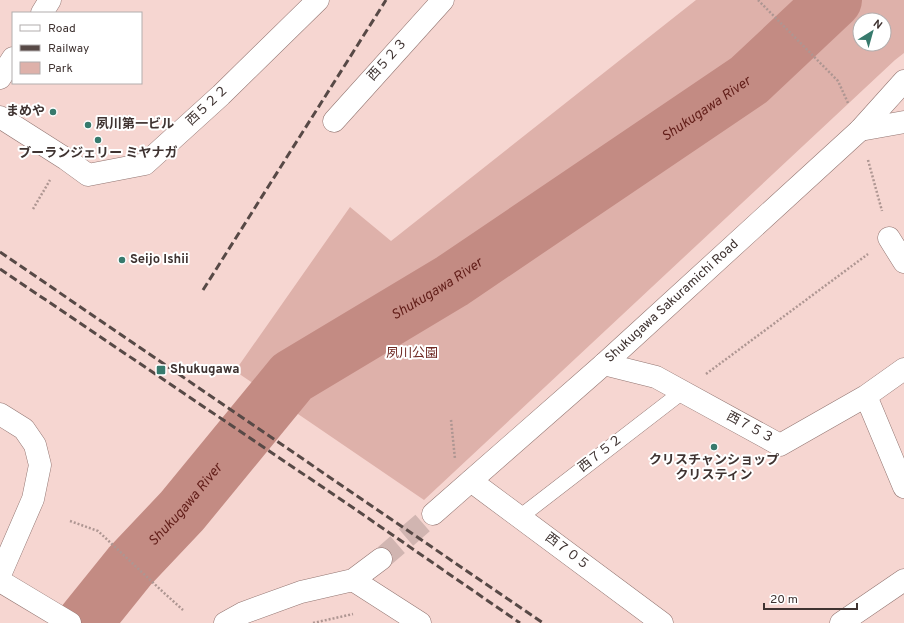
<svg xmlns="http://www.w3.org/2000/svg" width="904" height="623" font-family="Overpass,'Noto Sans JP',sans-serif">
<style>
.green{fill:#deb1aa;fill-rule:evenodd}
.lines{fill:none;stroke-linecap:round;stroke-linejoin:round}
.river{stroke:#c38b83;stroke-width:56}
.minor-tunnel{stroke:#d1b5b1;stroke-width:22;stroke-dasharray:22 11;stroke-linecap:butt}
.service-casing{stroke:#927571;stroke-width:16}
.minor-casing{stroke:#927571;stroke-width:23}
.tertiary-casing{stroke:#927571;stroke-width:23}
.path{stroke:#ae9692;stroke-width:2.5;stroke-dasharray:2 2;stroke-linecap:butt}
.service{stroke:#fff;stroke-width:15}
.minor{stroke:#fff;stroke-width:22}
.tertiary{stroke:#fff;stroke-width:22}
.rail{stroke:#574946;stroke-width:3;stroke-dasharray:8 4;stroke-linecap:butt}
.poi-dot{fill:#377a6d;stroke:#fff;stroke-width:1.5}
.labels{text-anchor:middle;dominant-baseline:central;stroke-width:4;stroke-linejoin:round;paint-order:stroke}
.street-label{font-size:13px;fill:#3f3331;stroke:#fff}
.poi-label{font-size:13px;font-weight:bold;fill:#3f3331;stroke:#fff;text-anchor:start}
.park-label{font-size:13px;fill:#6f2a24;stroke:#fff}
.water-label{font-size:14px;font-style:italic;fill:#611d18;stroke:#fff}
</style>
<rect width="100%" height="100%" fill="#f6d6d1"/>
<!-- green -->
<path class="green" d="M 696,0 L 904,0 L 904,53 L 895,60 L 424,500 L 235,371 L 350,207 L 391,241 ZM 860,20 L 884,20 L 884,44 L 860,44 Z"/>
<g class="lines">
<!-- river -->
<path class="river" id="s1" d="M 84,623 L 130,566 L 182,511 L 292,377 L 452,281 L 749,80 L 834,0"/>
<!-- minor-tunnel -->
<path class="minor-tunnel" d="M 381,559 L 433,514"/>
<defs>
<path id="service" d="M 520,517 L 682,392"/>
<path id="minor" d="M 0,117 L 66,159 L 88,175 L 145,164 L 221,95 L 318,0
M 334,121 L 443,0
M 889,238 L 904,262
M 604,364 L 656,377 L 780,445 L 866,396 L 904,487
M 866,396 L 904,369
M 0,414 L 24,429 L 35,445 L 40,465 L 33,499 L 0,575
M 471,481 L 662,623
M 353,580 L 420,623
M 225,623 L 243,613 L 301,592 L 353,580 L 381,559
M 841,623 L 904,580"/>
<g id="tertiary">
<path d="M 42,13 L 50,0"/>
<path d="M 0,78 L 13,58"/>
<path d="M 860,130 L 904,122"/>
<path id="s2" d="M 433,514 L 604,364 L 860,130 L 904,81"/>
<path d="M 0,581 L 70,623"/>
</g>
</defs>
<!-- service casing -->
<use href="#service" class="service-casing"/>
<!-- minor casing -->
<use href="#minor" class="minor-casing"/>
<!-- tertiary casing -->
<use href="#tertiary" class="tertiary-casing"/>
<!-- path -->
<path class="path" d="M 758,0 L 838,81 L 848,103
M 868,160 L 882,211
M 33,209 L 50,180
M 706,374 L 868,254
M 451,420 L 455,459
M 70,521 L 98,531 L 163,592 L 183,610
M 313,623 L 353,614"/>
<!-- service -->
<use href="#service" class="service"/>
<!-- minor -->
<use href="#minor" class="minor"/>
<!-- tertiary -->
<use href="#tertiary" class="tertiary"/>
<!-- rail -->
<path class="rail" d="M 0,252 L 543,623
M 0,269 L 352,507 L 520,623
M 203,290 L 386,0"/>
</g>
<!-- markers -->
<g class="poi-dot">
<circle cx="53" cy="112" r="4"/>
<circle cx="88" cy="125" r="4"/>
<circle cx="98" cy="140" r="4"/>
<circle cx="122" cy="260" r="4"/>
<rect x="156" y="365" width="10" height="10" rx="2"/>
<circle cx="714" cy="447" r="4"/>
</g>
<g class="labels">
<!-- street labels -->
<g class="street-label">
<text transform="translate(388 60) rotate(-48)">西５２３</text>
<text transform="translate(208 106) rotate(-43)">西５２２</text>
<text stroke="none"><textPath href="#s2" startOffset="320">Shukugawa Sakuramichi Road</textPath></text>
<text transform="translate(750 428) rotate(28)">西７５３</text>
<text transform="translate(601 454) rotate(-38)">西７５２</text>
<text transform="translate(567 552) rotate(37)">西７０５</text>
</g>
<!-- poi labels -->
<g class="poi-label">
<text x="45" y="112" text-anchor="end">まめや</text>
<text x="96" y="125">夙川第一ビル</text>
<text x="98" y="154" text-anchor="middle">ブーランジェリー ミヤナガ</text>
<text x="130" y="260">Seijo Ishii</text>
<text x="170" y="370">Shukugawa</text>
<text x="714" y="461" text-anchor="middle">クリスチャンショップ<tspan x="714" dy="15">クリスティン</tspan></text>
</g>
<!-- park labels -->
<g class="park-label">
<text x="412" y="354">夙川公園</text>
</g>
<!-- water labels -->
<g class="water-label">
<text stroke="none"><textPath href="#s1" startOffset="816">Shukugawa River</textPath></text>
<text stroke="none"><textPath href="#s1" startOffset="492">Shukugawa River</textPath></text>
<text stroke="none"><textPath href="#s1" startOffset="156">Shukugawa River</textPath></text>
</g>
</g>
<!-- legend -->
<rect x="12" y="12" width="130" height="72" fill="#ffffff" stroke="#b2adad"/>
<rect x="20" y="25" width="20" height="6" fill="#ffffff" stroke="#b2adad"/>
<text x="48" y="32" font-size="12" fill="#3f3331">Road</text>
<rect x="20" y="45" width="20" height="6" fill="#574946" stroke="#b2adad"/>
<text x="48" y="52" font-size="12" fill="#3f3331">Railway</text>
<rect x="20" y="62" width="20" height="12" fill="#deb1aa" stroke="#b2adad"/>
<text x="48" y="72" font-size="12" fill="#3f3331">Park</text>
<!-- north arrow -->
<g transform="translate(872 32) rotate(37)"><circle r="19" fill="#ffffff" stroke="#b2adad"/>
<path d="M0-3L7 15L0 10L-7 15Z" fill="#377a6d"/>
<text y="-6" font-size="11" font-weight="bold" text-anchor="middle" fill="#3f3331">N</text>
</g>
<!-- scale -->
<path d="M764 603v6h93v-6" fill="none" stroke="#3f3331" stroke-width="2"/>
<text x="770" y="603" font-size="12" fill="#3f3331" stroke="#ffffff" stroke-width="3" paint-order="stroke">20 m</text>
</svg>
